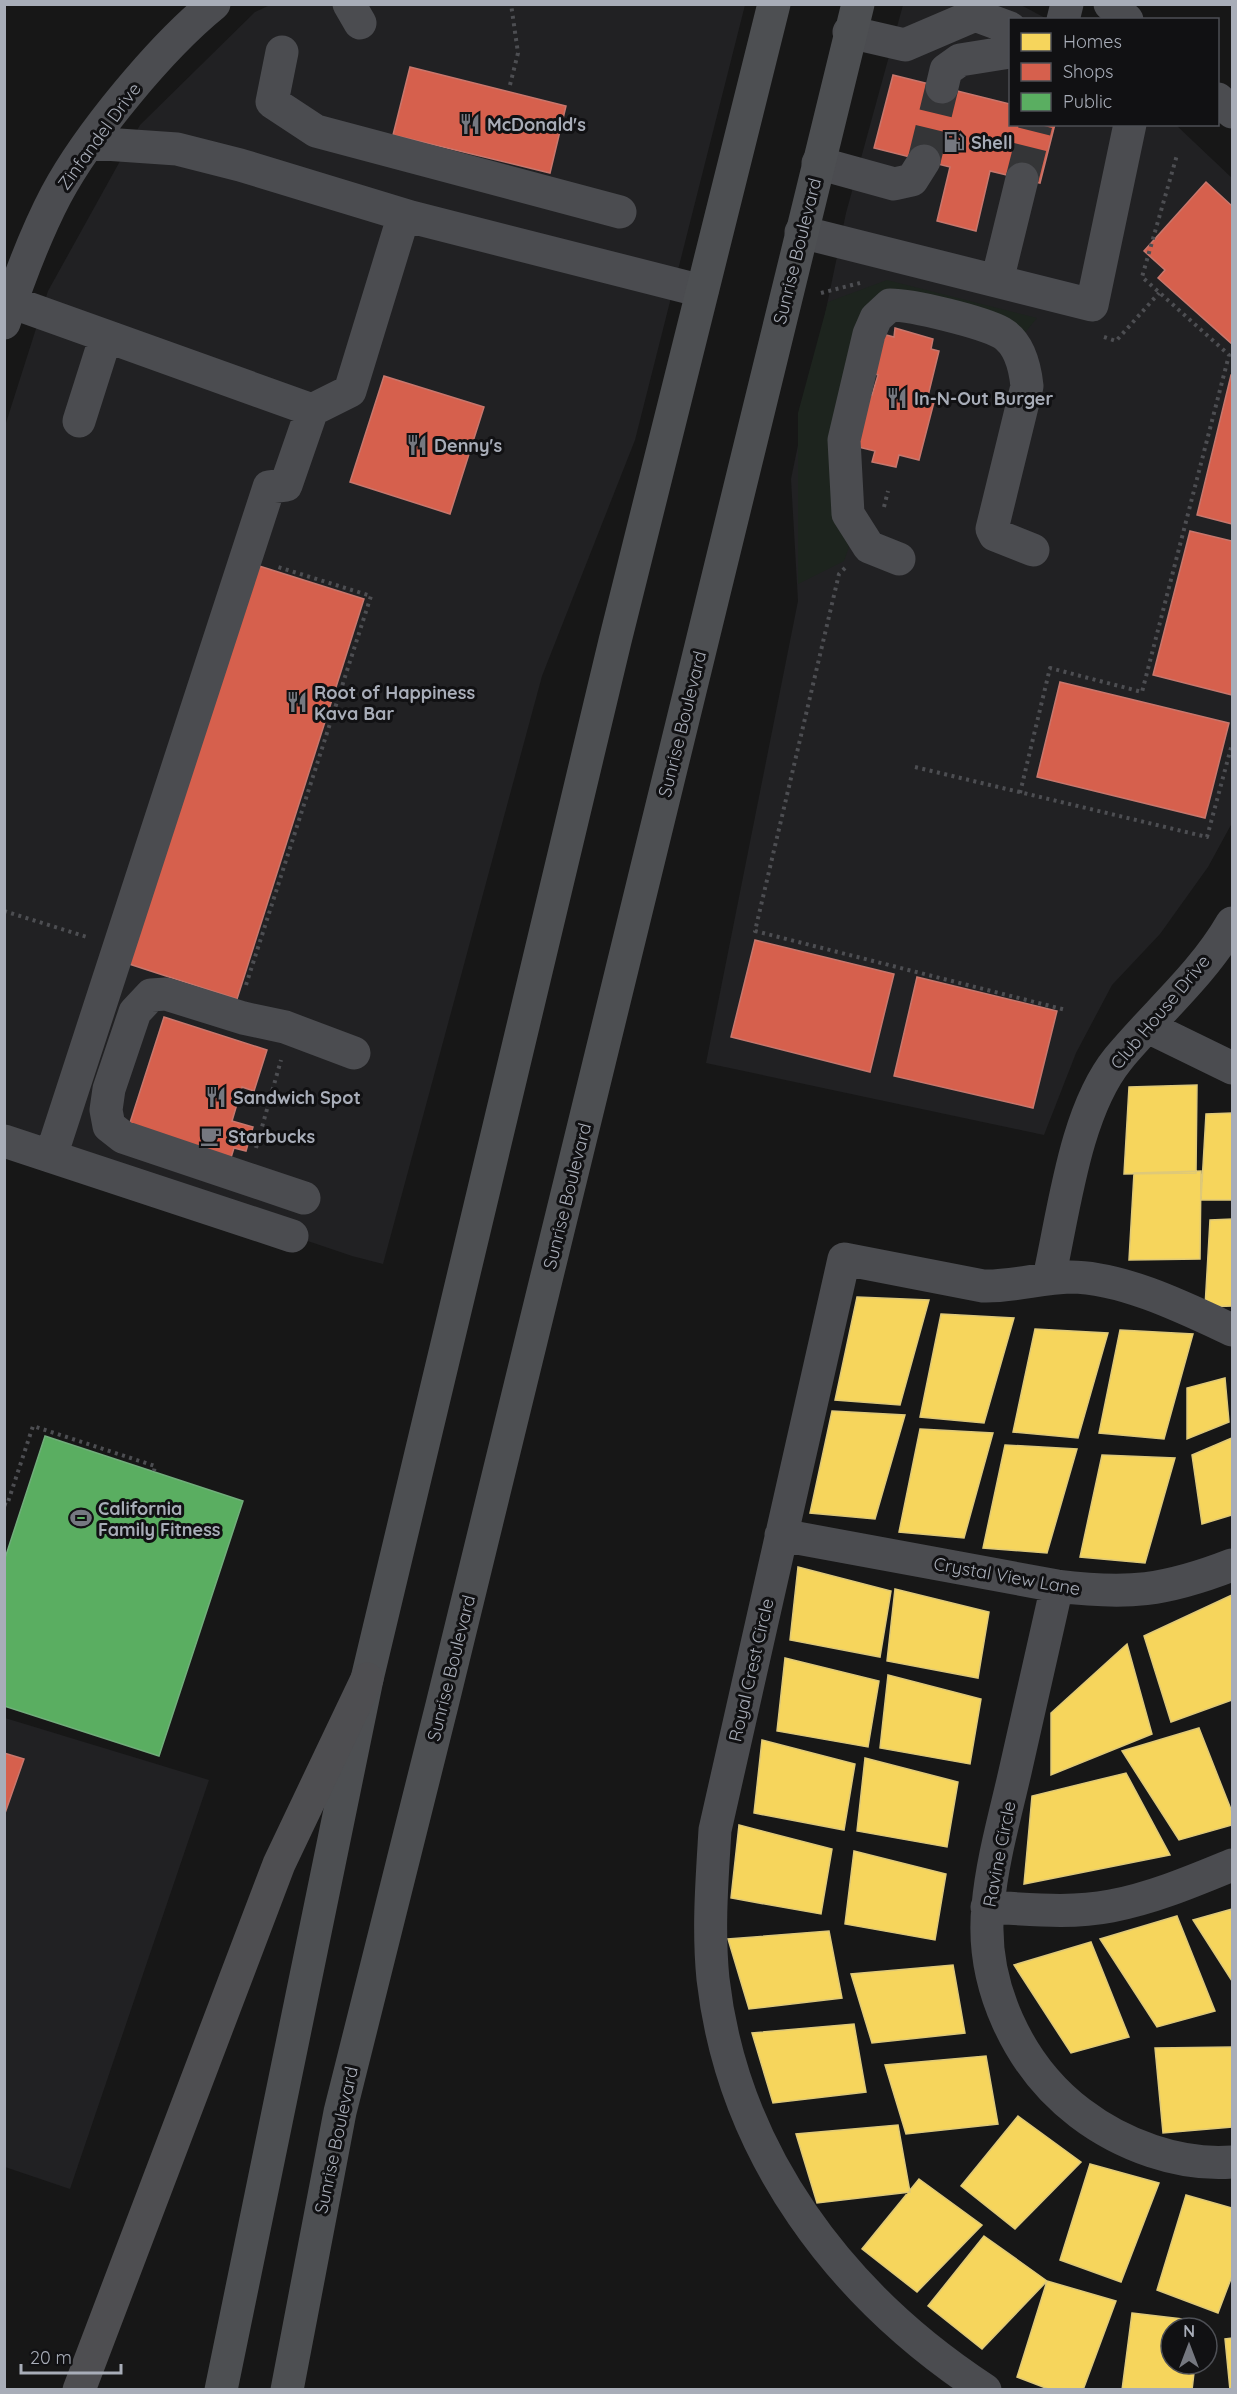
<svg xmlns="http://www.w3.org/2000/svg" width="1237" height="2394" font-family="Quicksand,sans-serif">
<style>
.built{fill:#212123}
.green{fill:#1d241e}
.homes{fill:#f6d55c;stroke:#dfc978;stroke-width:1.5}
.shops{fill:#d6604d;stroke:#c8776d;stroke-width:1.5}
.public{fill:#5aae61;stroke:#71ae7b;stroke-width:1.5}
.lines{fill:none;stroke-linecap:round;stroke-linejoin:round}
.minor-tunnel{stroke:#343537;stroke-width:33;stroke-dasharray:33 16;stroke-linecap:butt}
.path{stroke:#4d4e52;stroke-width:4;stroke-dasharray:3 4.5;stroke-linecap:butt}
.minor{stroke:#4b4c50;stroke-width:33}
.major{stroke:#4d4f52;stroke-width:33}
.highway{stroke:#4e4e51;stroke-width:33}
.labels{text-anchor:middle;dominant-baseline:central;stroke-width:6;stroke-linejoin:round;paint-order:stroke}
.poi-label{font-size:18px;font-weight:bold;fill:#a8adb8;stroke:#111113;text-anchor:start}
.street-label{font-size:18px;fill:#a8adb8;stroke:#111113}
</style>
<rect width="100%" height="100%" fill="#171717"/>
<!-- built -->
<path class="built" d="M 270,5 L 745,5 L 635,440 L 542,676 L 383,1264 L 352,1256 L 5,1138 L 5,426 L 48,291 L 140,125 L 255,12 Z
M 903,5 L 1021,5 L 1047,19 L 1010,20 L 1010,124 L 1176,125 L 1232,178 L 1232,823 L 1208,867 L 1160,934 L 1112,985 L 1076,1053 L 1044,1135 L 706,1063 L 798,601 L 791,479 L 846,213 Z
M 5,1718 L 209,1780 L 70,2189 L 5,2167 Z"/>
<!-- green -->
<path class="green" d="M 887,280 L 1037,318 L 1018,341 L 894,291 L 839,523 L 849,547 L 844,561 L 798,584 L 798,413 L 828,302 Z"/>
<!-- homes -->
<path class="homes" d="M 1197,1085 L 1196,1173 L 1124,1174 L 1129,1087 Z
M 1232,1113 L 1232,1200 L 1201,1200 L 1206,1114 Z
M 1201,1171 L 1200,1259 L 1129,1260 L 1134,1173 Z
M 1232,1219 L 1232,1306 L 1205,1307 L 1210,1220 Z
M 857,1297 L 929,1300 L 900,1405 L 835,1400 Z
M 941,1314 L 1014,1318 L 984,1423 L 920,1417 Z
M 1035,1329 L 1108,1333 L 1078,1438 L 1013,1432 Z
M 1120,1330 L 1193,1334 L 1164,1439 L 1099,1433 Z
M 1225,1378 L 1229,1422 L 1187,1439 L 1187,1388 Z
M 832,1411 L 905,1415 L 875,1519 L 810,1513 Z
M 920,1429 L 993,1433 L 964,1538 L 899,1532 Z
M 1232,1438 L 1232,1515 L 1202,1524 L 1192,1455 Z
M 1005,1445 L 1077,1449 L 1047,1553 L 983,1548 Z
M 1102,1455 L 1175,1458 L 1145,1563 L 1080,1557 Z
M 798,1567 L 891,1591 L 880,1657 L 790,1640 Z
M 895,1589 L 989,1612 L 978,1678 L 887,1661 Z
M 1232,1595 L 1232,1700 L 1171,1722 L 1144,1636 Z
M 1127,1644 L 1152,1734 L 1051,1775 L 1051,1713 Z
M 785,1658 L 879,1681 L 868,1747 L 777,1731 Z
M 888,1675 L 981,1699 L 970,1764 L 880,1748 Z
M 1199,1728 L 1232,1812 L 1232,1825 L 1179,1840 L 1122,1751 Z
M 762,1740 L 855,1764 L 844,1830 L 754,1813 Z
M 865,1758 L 958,1782 L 947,1847 L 857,1831 Z
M 1126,1773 L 1170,1855 L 1024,1884 L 1032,1796 Z
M 739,1825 L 832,1849 L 821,1914 L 731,1898 Z
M 854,1851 L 946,1874 L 935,1940 L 845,1924 Z
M 1232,1909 L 1232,1981 L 1193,1920 Z
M 1177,1916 L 1215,2011 L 1157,2027 L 1100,1939 Z
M 829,1931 L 842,1998 L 749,2009 L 728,1939 Z
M 1091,1942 L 1129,2037 L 1071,2053 L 1014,1965 Z
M 953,1965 L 965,2033 L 872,2043 L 851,1974 Z
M 854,2024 L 866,2092 L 773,2103 L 752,2033 Z
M 1232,2047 L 1232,2127 L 1163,2133 L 1155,2048 Z
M 986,2056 L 998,2124 L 906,2134 L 885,2065 Z
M 1018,2116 L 1081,2162 L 1015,2229 L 961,2186 Z
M 898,2125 L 910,2192 L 817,2203 L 796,2134 Z
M 1090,2164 L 1159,2183 L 1121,2282 L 1060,2260 Z
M 919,2179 L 982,2225 L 917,2292 L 862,2249 Z
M 1186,2195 L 1232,2208 L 1232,2276 L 1218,2313 L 1157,2290 Z
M 984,2236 L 1047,2281 L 982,2349 L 928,2306 Z
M 1047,2281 L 1116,2301 L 1083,2390 L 1051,2390 L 1017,2377 Z
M 1132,2313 L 1199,2321 L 1198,2328 L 1171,2328 L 1171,2364 L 1195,2364 L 1192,2390 L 1122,2390 Z
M 1232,2338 L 1232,2390 L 1230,2390 L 1225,2339 Z"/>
<!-- shops -->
<path class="shops" d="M 410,67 L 566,106 L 550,173 L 393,135 Z
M 893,75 L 1010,104 L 1010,124 L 1055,124 L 1040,183 L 990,171 L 976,231 L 937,221 L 950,167 L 874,148 Z
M 1206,182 L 1232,206 L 1232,344 L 1158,278 L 1165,270 L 1144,251 Z
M 895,328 L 933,339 L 931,349 L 939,351 L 927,400 L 934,402 L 919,460 L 899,455 L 896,467 L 872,462 L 875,451 L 854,446 L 868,393 L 872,395 L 878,375 L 872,373 L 882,334 L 894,337 Z
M 1231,375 L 1232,375 L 1232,524 L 1197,515 Z
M 384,376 L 484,407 L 450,514 L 350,482 Z
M 1190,531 L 1232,541 L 1232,695 L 1153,675 Z
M 256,565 L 364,599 L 237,999 L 129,964 Z
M 1060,682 L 1229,723 L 1205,818 L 1037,777 Z
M 755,940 L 894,974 L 870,1072 L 731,1037 Z
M 917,977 L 1057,1011 L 1033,1108 L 894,1076 Z
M 164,1017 L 267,1050 L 254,1091 L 242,1087 L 232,1121 L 253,1127 L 246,1151 L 234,1148 L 229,1164 L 127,1132 Z
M 4,1753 L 24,1759 L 4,1816 Z"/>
<!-- public -->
<path class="public" d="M 45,1436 L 243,1501 L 159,1756 L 4,1706 L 4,1561 Z"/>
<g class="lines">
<!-- minor-tunnel -->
<path class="minor-tunnel" d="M 924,161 L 942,87
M 1022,179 L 1036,124"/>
<!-- path -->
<path class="path" d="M 510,85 L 518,53 L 511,4
M 821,293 L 860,283
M 1104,337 L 1116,341 L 1159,293
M 884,507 L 888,491
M 845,568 L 839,574 L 755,931 L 1066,1010
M 915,767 L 1207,837 L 1232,744
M 1020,793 L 1050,668 L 1142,692 L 1229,355 L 1142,277 L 1177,155
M 4,911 L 87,937
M 246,985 L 371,596 L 278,567
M 256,1148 L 281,1060
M 4,1504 L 7,1505 L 33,1426 L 155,1466 L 154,1471"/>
<!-- minor -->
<path class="minor" d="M 349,4 L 360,23
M 1110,4 L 1127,20
M 1063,20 L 1067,4
M 849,32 L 905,45 L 975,15 L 1010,28
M 282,52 L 272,102 L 316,131 L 620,212
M 942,87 L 946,70 L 960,60 L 1010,52
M 1218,99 L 1232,112
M 90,143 L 177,149 L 240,165 L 411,217
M 818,163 L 894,184 L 912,180 L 924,161
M 801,232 L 1092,305 L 1130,124
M 997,281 L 1022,179
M 11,302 L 106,336
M 4,323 C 18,281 35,235 56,195 C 88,135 161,47 214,4
M 79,421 L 106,336 L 312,410
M 899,559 L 869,547 L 848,514 L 844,440 L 869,334 L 876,318 L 890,305 C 913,305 982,322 1002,333 C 1020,344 1025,367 1027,386 L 992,529 L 995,535 L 1033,550
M 1148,1027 L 1232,1068
M 4,1141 L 292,1236
M 51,1156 L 269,487 L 286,485 L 312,410 L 350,391 L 402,221 L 411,217 L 702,291
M 304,1198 L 123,1137 L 109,1126 L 106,1110 L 109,1089 L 135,1012 L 151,995 L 166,994 L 243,1018 L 285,1027 L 354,1053
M 1049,1278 C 1064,1211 1075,1112 1118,1059 C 1156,1013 1202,975 1232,923
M 781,1535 L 1057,1586 C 1128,1595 1165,1591 1232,1565
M 1057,1586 C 1043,1648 1029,1710 1015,1772 C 1005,1816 992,1861 988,1906 C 980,1984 1018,2066 1080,2113 C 1122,2145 1179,2166 1232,2162
M 987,1907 C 1028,1909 1070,1914 1111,1906 C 1153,1898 1193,1881 1232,1865
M 985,2390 C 841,2296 733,2154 713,1979 C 708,1929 712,1880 715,1830 L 844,1259 L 983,1286 C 1012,1287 1040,1278 1070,1277 C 1122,1277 1185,1308 1232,1330"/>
<!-- major -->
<path class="major" d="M 221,2390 L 367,1679 L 615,641 L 774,4
M 287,2390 L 340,2112 L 442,1705 L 858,4"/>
<!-- highway -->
<path class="highway" d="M 79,2390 L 279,1864 L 367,1679"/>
</g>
<!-- icons -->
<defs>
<symbol id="restaurant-bare" viewBox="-9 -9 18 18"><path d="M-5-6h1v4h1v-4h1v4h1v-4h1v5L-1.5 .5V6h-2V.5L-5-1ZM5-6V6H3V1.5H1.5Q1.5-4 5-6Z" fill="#757880" stroke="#111113" stroke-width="2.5" paint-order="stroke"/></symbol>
<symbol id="fuel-bare" viewBox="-9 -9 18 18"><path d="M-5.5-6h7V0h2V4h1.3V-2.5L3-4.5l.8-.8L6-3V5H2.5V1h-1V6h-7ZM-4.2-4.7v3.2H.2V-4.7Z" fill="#757880" stroke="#111113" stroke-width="2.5" paint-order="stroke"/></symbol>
<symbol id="cafe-bare" viewBox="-9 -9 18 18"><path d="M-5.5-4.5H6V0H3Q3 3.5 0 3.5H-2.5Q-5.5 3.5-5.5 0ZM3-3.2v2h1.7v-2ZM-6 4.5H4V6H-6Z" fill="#757880" stroke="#111113" stroke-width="2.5" paint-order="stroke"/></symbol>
<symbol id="stadium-bare" viewBox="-9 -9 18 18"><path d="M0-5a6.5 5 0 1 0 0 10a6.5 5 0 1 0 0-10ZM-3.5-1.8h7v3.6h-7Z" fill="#757880" stroke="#111113" stroke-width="2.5" paint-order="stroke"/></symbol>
</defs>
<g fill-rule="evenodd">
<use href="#restaurant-bare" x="455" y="109" width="30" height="30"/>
<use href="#fuel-bare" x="939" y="127" width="30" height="30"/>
<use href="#restaurant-bare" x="882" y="383" width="30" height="30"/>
<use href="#restaurant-bare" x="402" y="430" width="30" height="30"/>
<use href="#restaurant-bare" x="282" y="687" width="30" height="30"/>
<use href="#restaurant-bare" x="201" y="1082" width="30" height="30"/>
<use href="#cafe-bare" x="196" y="1121" width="30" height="30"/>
<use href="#stadium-bare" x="66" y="1503" width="30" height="30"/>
</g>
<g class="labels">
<!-- poi labels -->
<g class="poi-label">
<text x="487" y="124">McDonald's</text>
<text x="971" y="142">Shell</text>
<text x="914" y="398">In-N-Out Burger</text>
<text x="434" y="445">Denny's</text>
<text x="314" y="692">Root of Happiness<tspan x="314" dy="21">Kava Bar</tspan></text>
<text x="233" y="1097">Sandwich Spot</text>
<text x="228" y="1136">Starbucks</text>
<text x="98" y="1508">California<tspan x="98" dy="21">Family Fitness</tspan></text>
</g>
<!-- street labels -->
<g class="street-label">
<text transform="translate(99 136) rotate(-54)">Zinfandel Drive</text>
<text transform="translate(797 251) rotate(-76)">Sunrise Boulevard</text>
<text transform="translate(682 724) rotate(-76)">Sunrise Boulevard</text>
<text transform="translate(1160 1012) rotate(-50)">Club House Drive</text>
<text transform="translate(567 1196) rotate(-76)">Sunrise Boulevard</text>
<text transform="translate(1007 1576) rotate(10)">Crystal View Lane</text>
<text transform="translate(451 1668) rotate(-76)">Sunrise Boulevard</text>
<text transform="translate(751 1670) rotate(-77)">Royal Crest Circle</text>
<text transform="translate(999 1854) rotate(-79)">Ravine Circle</text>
<text transform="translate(336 2140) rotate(-78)">Sunrise Boulevard</text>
</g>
</g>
<!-- border -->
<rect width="1237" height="2394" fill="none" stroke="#a8adb8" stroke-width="12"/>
<!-- legend -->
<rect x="1009" y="18" width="210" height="108" fill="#111113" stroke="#4d4f55" stroke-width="1.5"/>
<rect x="1021" y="33" width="30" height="18" fill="#f6d55c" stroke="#4d4f55" stroke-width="1.5"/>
<text x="1063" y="48" font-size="18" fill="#a8adb8">Homes</text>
<rect x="1021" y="63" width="30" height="18" fill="#d6604d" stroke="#4d4f55" stroke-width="1.5"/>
<text x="1063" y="78" font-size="18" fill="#a8adb8">Shops</text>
<rect x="1021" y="93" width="30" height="18" fill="#5aae61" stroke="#4d4f55" stroke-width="1.5"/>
<text x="1063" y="108" font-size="18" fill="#a8adb8">Public</text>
<!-- north arrow -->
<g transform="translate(1189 2346)"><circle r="28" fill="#111113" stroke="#4d4f55" stroke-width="1.5"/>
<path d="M0-4.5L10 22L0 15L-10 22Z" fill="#757880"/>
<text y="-9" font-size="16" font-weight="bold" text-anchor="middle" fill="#a8adb8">N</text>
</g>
<!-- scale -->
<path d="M21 2364v9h100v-9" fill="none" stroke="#a8adb8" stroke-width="3"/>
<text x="30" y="2364" font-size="18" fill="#a8adb8" stroke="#111113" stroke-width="4.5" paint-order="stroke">20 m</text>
</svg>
